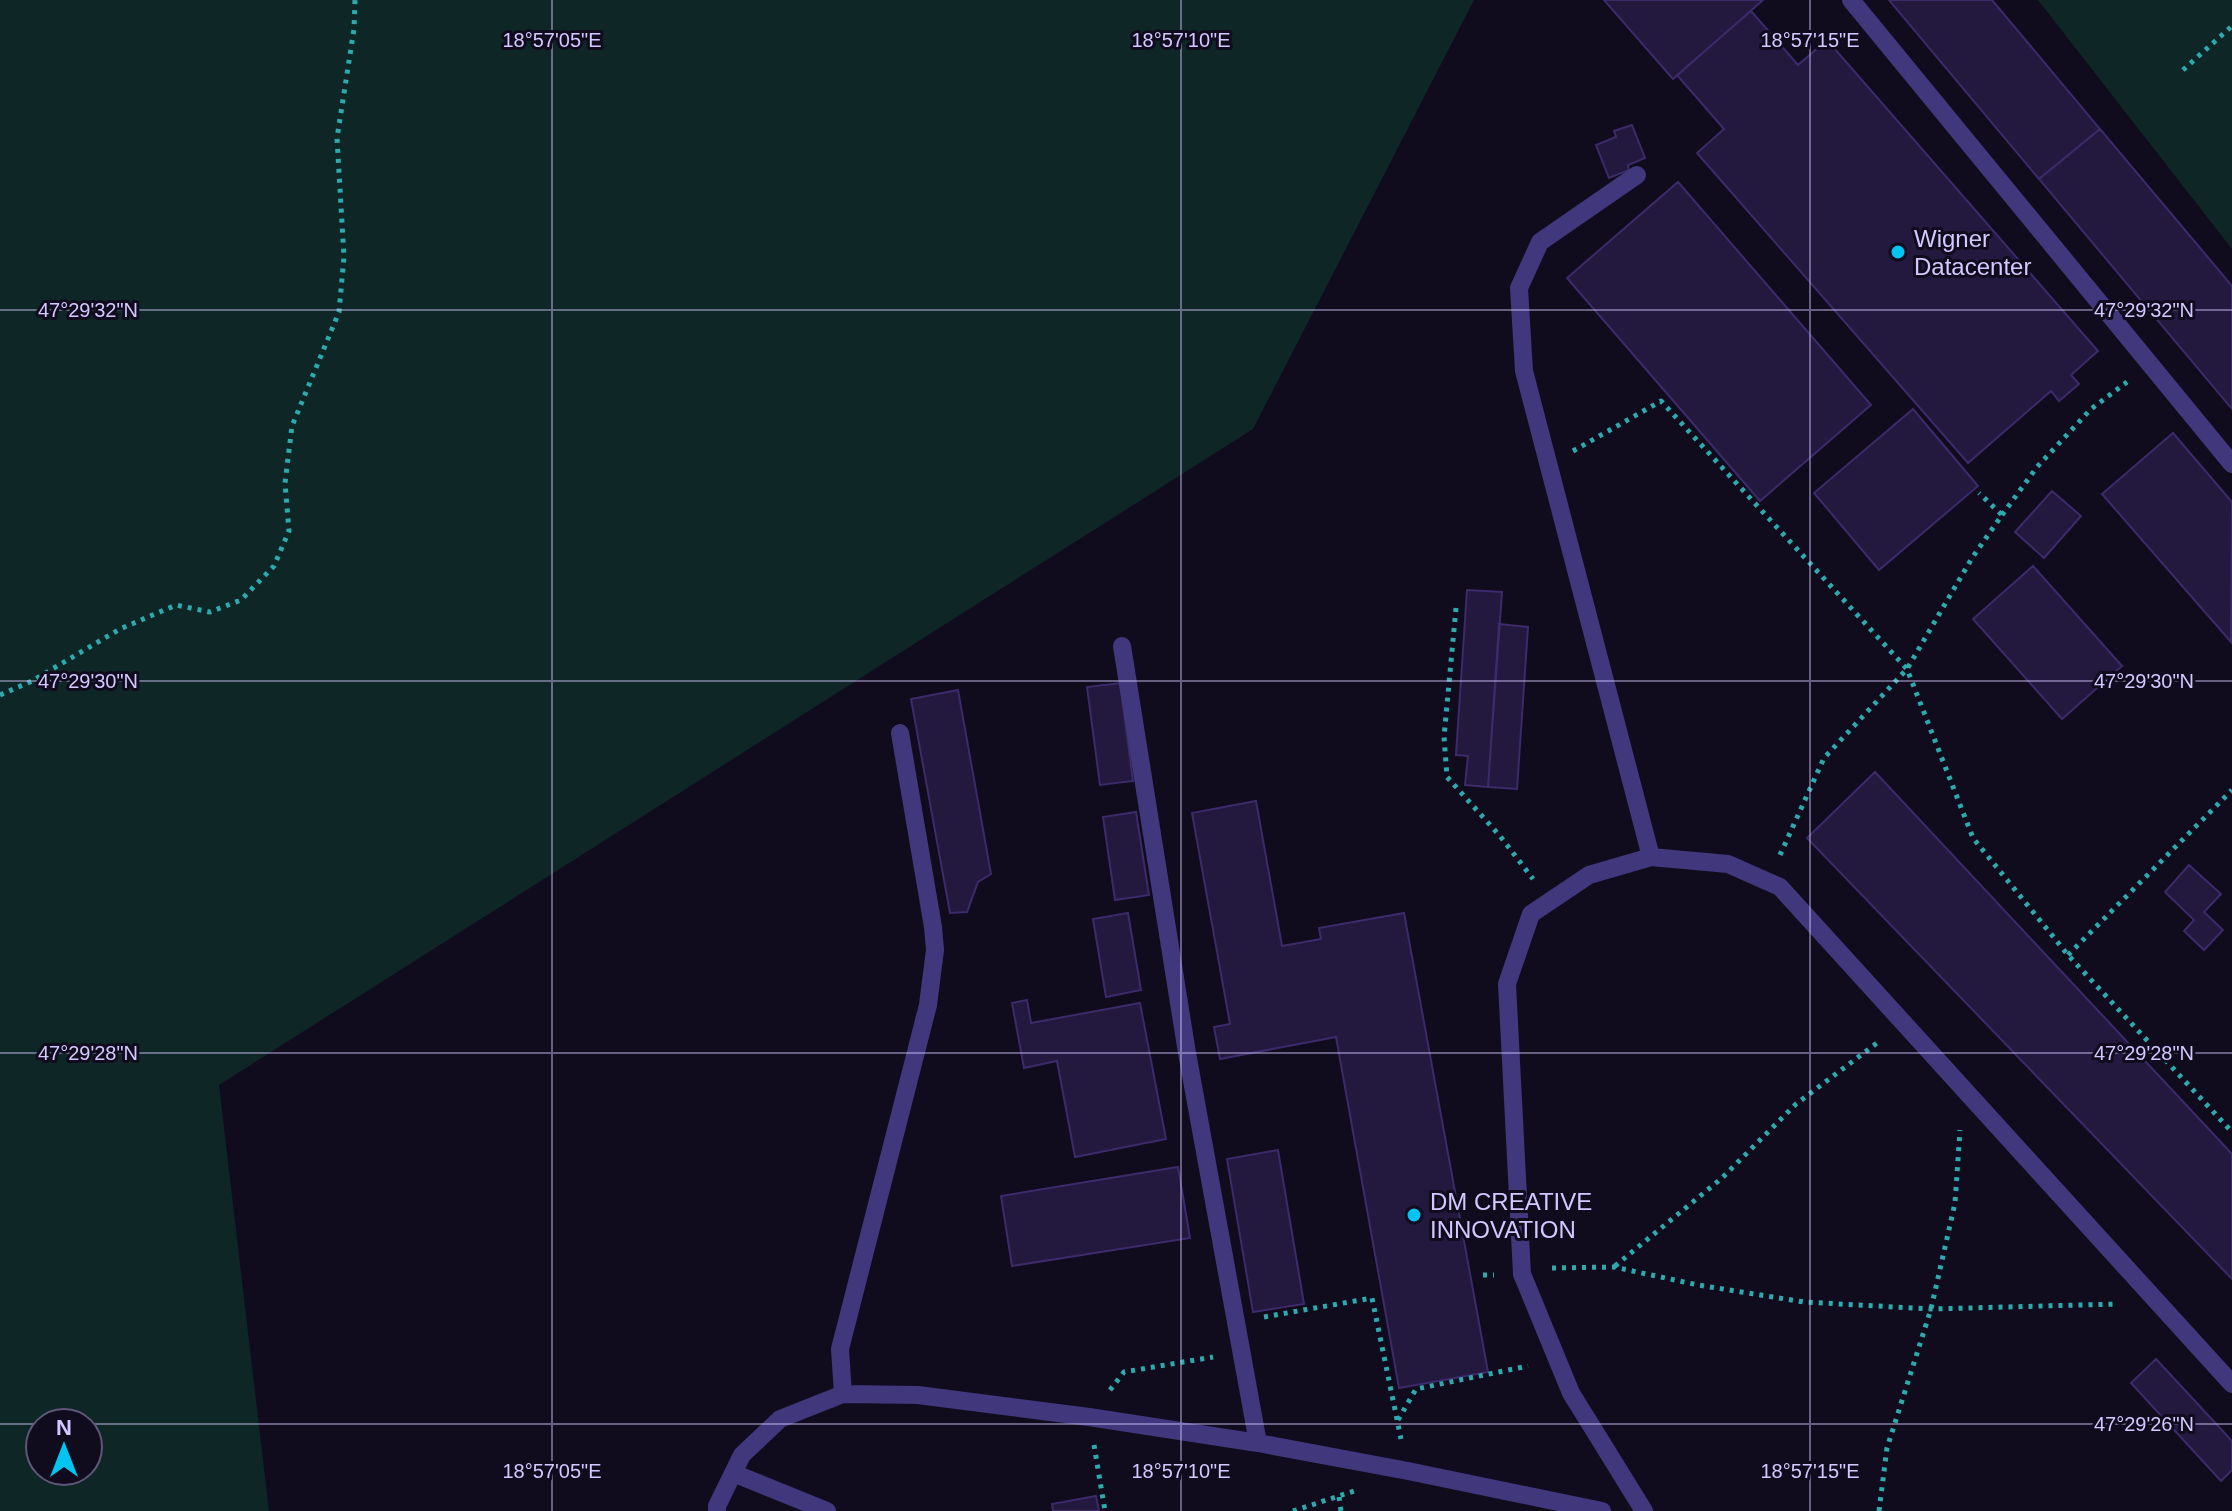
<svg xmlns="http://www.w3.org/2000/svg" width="2232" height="1511" font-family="Helvetica,sans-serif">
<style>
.green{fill:#0f2627;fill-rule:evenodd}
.building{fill:#23183e;stroke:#3c2a6a;stroke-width:2}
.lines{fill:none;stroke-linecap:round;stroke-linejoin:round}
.path{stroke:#2daaae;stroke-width:5;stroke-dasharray:4 6;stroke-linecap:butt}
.lane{stroke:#40377c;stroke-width:18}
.ticks{fill:none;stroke:#d3c8ff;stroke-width:2;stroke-opacity:0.45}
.poi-dot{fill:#01c4f2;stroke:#100c1d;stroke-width:3}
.labels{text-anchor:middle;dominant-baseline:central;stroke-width:6;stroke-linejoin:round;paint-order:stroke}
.poi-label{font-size:24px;fill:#d3c8ff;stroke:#100c1d;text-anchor:start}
.ticks-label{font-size:20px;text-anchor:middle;fill:#d3c8ff;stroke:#100c1d;stroke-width:6;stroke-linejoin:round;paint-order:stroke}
</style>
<rect width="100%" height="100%" fill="#100c1d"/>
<!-- green -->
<path class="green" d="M 0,0 L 1474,0 L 1253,429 L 219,1085 L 269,1511 L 0,1511 ZM 40,1423 L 88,1423 L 88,1471 L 40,1471 Z
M 2038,0 L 2232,0 L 2232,249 Z"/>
<!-- building -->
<path class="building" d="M 1604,0 L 1763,0 L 1673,79 Z
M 1889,0 L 1992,0 L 2100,129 L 2039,179 Z
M 1751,11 L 1798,65 L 1827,40 L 2098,351 L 2071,375 L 2079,384 L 2059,401 L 2051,391 L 1968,463 L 1697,153 L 1724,129 L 1677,75 Z
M 1632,125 L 1645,158 L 1628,165 L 1629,170 L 1609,178 L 1596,145 L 1616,137 L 1614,131 Z
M 2100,129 L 2232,286 L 2232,409 L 2039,179 Z
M 1678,182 L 1871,405 L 1760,501 L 1567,278 Z
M 1913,409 L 1978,486 L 1879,570 L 1814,493 Z
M 2173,433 L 2232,502 L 2231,642 L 2102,494 Z
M 2052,491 L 2081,516 L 2044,558 L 2015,532 Z
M 2033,566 L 2122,666 L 2062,719 L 1973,619 Z
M 1467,590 L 1502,592 L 1488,787 L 1465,785 L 1468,756 L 1456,755 Z
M 1499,624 L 1528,627 L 1517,789 L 1488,787 Z
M 1120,683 L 1133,781 L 1100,785 L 1087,687 Z
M 958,690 L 991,874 L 978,882 L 967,912 L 950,913 L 911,699 Z
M 1875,772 L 2232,1154 L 2232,1279 L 1807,838 Z
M 1256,801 L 1282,946 L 1321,939 L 1319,928 L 1404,913 L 1488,1372 L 1399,1388 L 1336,1037 L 1220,1059 L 1214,1027 L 1230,1024 L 1192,813 Z
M 1136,812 L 1149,895 L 1115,900 L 1103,817 Z
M 2189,865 L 2221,894 L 2204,912 L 2223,930 L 2204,950 L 2184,931 L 2194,920 L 2165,892 Z
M 1128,913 L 1141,990 L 1106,997 L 1093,919 Z
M 1027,1000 L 1031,1023 L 1140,1003 L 1166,1139 L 1075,1157 L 1057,1061 L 1024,1068 L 1012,1003 Z
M 1278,1150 L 1304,1304 L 1253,1312 L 1227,1159 Z
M 1178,1167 L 1190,1238 L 1012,1266 L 1001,1196 Z
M 2156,1359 L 2232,1441 L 2232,1470 L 2221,1481 L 2131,1383 Z
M 1096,1496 L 1099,1511 L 1053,1511 L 1052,1504 Z"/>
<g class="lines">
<!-- path -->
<path class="path" d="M 2183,70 L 2232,26
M 1573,451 L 1661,401 L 1907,669 L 1973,838 L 2068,955 L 2232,1132
M 2002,515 L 2037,467 L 2091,409 L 2127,382
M 1456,608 L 1444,737 L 1447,777 L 1500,836 L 1533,879
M 0,695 L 32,681 L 120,629 L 176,605 L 210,612 L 241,600 L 274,566 L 289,531 L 285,483 L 292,426 L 339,312 L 344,257 L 337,138 L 354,29 L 355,0
M 1780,855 L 1824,758 L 1907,669 L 1972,558 L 2002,515 L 1979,493
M 2068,955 L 2232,790
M 1615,1266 L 1722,1178 L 1796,1104 L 1881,1040
M 1552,1268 L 1614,1267 L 1698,1285 L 1804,1302 L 1931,1309 L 2118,1304
M 1483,1275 L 1494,1275
M 1264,1317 L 1372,1298 L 1401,1439
M 1110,1390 L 1124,1372 L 1213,1357
M 1398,1420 L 1416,1389 L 1528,1366
M 1094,1445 L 1105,1511
M 1339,1497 L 1341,1511
M 1293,1511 L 1354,1491
M 1879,1511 L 1887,1448 L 1931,1309 L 1955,1203 L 1960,1130"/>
<!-- lane -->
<path class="lane" d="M 1851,0 L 2232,464
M 1637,175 L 1540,242 L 1519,288 L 1524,371 L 1651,857
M 1122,646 L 1187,1053 L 1258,1443
M 843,1394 L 840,1349 L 928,1005 L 935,950 L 933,927 L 900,733
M 733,1473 L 827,1511
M 717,1511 L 717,1506 L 742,1455 L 780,1419 L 843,1394 L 918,1395 L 1089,1417 L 1258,1443 L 1408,1471 L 1602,1511
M 1644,1511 L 1571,1393 L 1522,1274 L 1507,984 L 1531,914 L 1589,875 L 1651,857 L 1728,864 L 1780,887 L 2232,1384"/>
</g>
<!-- ticks -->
<path class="ticks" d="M 552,0 L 552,1511M 1181,0 L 1181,1511M 1810,0 L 1810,1511M 0,310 L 2232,310M 0,681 L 2232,681M 0,1053 L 2232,1053M 0,1424 L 40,1424M 88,1424 L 2232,1424"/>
<!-- markers -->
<g class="poi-dot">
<circle cx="1898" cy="252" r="8"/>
<circle cx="1414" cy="1215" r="8"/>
</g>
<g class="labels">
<!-- poi labels -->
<g class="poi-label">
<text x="1914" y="238">Wigner<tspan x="1914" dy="28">Datacenter</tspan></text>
<text x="1430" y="1201">DM CREATIVE<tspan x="1430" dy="28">INNOVATION</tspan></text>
</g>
</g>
<g class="ticks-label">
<text x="552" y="47">18°57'05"E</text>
<text x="1181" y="47">18°57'10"E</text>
<text x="1810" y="47">18°57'15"E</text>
<text x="88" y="317">47°29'32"N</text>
<text x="2144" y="317">47°29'32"N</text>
<text x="88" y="688">47°29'30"N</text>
<text x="2144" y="688">47°29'30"N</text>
<text x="88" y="1060">47°29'28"N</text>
<text x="2144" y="1060">47°29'28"N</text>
<text x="2144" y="1431">47°29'26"N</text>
<text x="552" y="1478">18°57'05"E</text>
<text x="1181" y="1478">18°57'10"E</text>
<text x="1810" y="1478">18°57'15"E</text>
</g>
<!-- north arrow -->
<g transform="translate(64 1447)"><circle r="38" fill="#100c1d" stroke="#5e5777" stroke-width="2"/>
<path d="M0-6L14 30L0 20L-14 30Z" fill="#01c4f2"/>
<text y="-12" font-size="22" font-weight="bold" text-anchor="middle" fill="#d3c8ff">N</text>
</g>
</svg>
